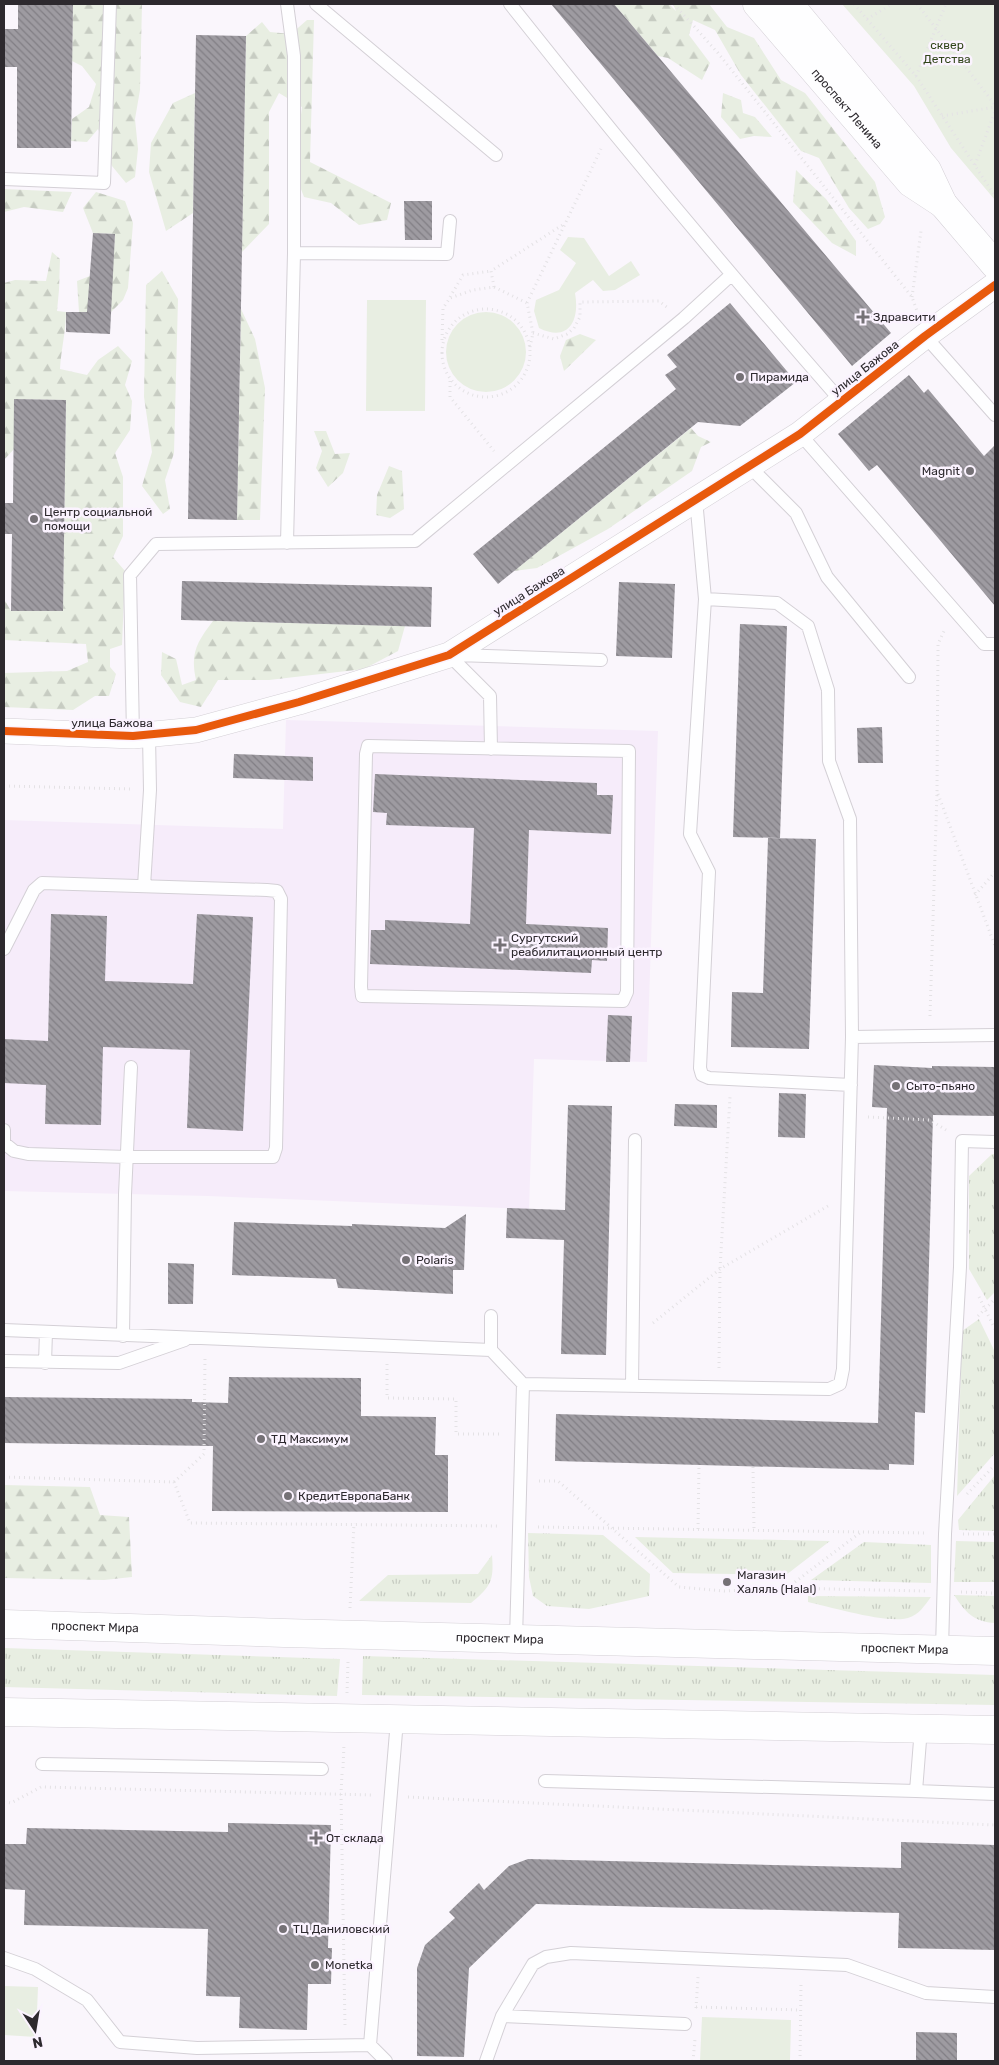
<svg xmlns="http://www.w3.org/2000/svg" width="999" height="2065" font-family="Rubik,sans-serif">
<style>
.built{fill:#f6ecfa}
.grass{fill:url(#grass-tufts)}
.forest{fill:url(#forest-firs)}
.green{fill:#e8eee2}
.building{fill:url(#building-back-hatch)}
.lines{fill:none;stroke-linecap:round;stroke-linejoin:round}
.service-casing{stroke:#d4d0d6;stroke-width:14}
.minor-casing{stroke:#d4d0d6;stroke-width:26}
.primary-casing{stroke:#d4d0d6;stroke-width:29}
.path{stroke:#e4e2e5;stroke-width:3;stroke-dasharray:1 4;stroke-linecap:butt}
.service{stroke:#fefeff;stroke-width:12}
.minor{stroke:#fefeff;stroke-width:25}
.primary{stroke:#fefeff;stroke-width:28}
.cycleway-casing{stroke:#fbf3ff;stroke-width:11}
.cycleway{stroke:#e8590c;stroke-width:8}
.poi-dot{fill:#757176;stroke:#fbf3ff;stroke-width:2}
.labels{text-anchor:middle;dominant-baseline:central;stroke-width:5;stroke-linejoin:round;paint-order:stroke}
.park-label{font-size:12px;fill:#31451a;stroke:#fbf3ff}
.street-label{font-size:12px;fill:#2d292e;stroke:#fbf3ff}
.poi-label{font-size:12px;fill:#2d292e;stroke:#fbf3ff;text-anchor:start}
</style>
<defs>
<pattern id="grass-tufts" width="24" height="20" patternUnits="userSpaceOnUse" patternTransform="scale(1.25)"><rect width="24" height="20" fill="#e8eee2"/><path d="M3 7l-1-3M5 7V3M7 7l1-3M15 17l-1-3M17 17v-4M19 17l1-3" fill="none" stroke="#c7ccc2"/></pattern>
<pattern id="forest-firs" width="22" height="20" patternUnits="userSpaceOnUse" patternTransform="scale(1.25)"><rect width="22" height="20" fill="#e8eee2"/><path d="M5 1l3.5 6h-7zM16 11l3.5 6h-7z" fill="#c7ccc2"/></pattern>
<pattern id="building-back-hatch" width="6" height="6" patternUnits="userSpaceOnUse" patternTransform="scale(1.25)"><rect width="6" height="6" fill="#9e9ba1"/><path d="M-1 5l2 2M0 0l6 6M5-1l2 2" fill="none" stroke="#817e84"/></pattern>
</defs>
<rect width="100%" height="100%" fill="#faf6fc"/>
<!-- built -->
<path class="built" d="M 286,720 L 658,731 L 647,1062 L 534,1059 L 529,1209 L 208,1196 L 4,1191 L 4,820 L 283,829 Z"/>
<!-- grass -->
<path class="grass" d="M 992,1154 L 995,1154 L 995,1292 L 987,1300 L 969,1269 L 969,1176 Z
M 979,1319 L 995,1352 L 995,1453 L 957,1496 L 962,1331 Z
M 995,1475 L 995,1531 L 959,1530 L 958,1520 Z
M 528,1533 L 603,1535 L 650,1574 L 649,1596 L 589,1609 L 547,1606 L 533,1596 L 529,1577 Z
M 635,1537 L 830,1541 L 786,1575 L 673,1573 Z
M 956,1541 L 995,1542 L 995,1582 L 954,1582 Z
M 864,1542 L 931,1545 L 931,1583 L 811,1580 Z
M 492,1555 C 494,1581 491,1586 471,1603 L 359,1601 L 388,1575 L 478,1574 Z
M 954,1595 L 995,1596 L 995,1623 C 974,1622 965,1612 954,1595 Z
M 808,1596 L 931,1597 C 925,1605 919,1615 908,1618 C 887,1624 831,1607 808,1602 Z
M 4,1648 L 340,1659 L 337,1696 L 4,1687 Z
M 363,1656 L 995,1675 L 995,1705 L 362,1695 Z"/>
<!-- forest -->
<path class="forest" d="M 73,4 L 142,4 L 140,90 L 135,119 L 138,149 L 135,177 L 126,183 L 112,166 L 98,129 L 87,142 L 71,141 L 72,119 L 89,107 L 96,84 L 82,66 L 72,61 Z
M 614,4 L 669,4 L 676,11 L 673,4 L 709,4 L 727,27 L 754,38 L 781,80 L 805,93 L 875,182 L 885,217 L 880,224 L 868,229 L 849,208 L 819,158 L 801,151 L 741,75 L 715,30 L 693,20 L 689,35 L 710,63 L 702,80 L 668,58 L 658,56 Z
M 307,20 L 314,20 L 310,162 L 391,203 L 387,220 L 359,225 L 331,203 L 304,197 L 291,163 L 299,130 L 302,107 L 279,93 L 269,112 L 269,224 L 242,252 L 246,36 L 262,22 L 270,32 L 291,34 Z
M 195,93 L 193,213 L 166,231 L 149,172 L 151,143 L 173,103 Z
M 723,93 L 741,100 L 743,113 L 755,117 L 772,137 L 754,136 L 740,139 L 721,117 Z
M 796,170 L 826,199 L 856,241 L 856,256 L 832,243 L 793,202 Z
M 4,189 L 72,192 L 63,212 L 24,207 L 4,212 Z
M 96,192 L 125,201 L 133,223 L 128,288 L 123,300 L 110,313 L 79,312 L 77,281 L 90,276 L 112,277 L 115,234 L 93,233 L 83,208 Z
M 52,252 L 60,259 L 59,290 L 57,311 L 66,312 C 66,331 61,350 60,369 L 87,375 L 98,360 L 118,346 L 132,361 L 125,385 L 132,401 L 130,430 L 115,453 L 123,477 L 123,536 L 113,557 L 125,571 L 122,645 L 110,649 L 110,667 L 116,674 L 109,696 L 95,696 L 73,710 L 4,707 L 4,673 L 67,671 L 88,662 L 86,644 L 4,640 L 4,599 L 11,611 L 63,611 L 66,400 L 14,399 L 14,449 L 4,460 L 4,283 L 15,280 L 46,281 Z
M 162,271 L 178,299 L 174,453 L 165,480 L 170,509 L 163,514 L 142,486 L 152,452 L 144,397 L 146,285 Z
M 241,309 L 255,339 L 265,388 L 260,520 L 237,520 Z
M 580,334 L 596,340 L 564,371 L 560,356 L 566,340 Z
M 691,428 L 698,436 L 711,442 L 701,447 L 692,471 L 608,529 L 537,568 L 514,571 Z
M 314,431 L 326,431 L 335,454 L 350,453 L 343,473 L 328,487 L 316,468 L 322,451 Z
M 389,466 L 402,471 L 404,509 L 390,518 L 376,515 L 377,495 Z
M 213,621 L 405,626 L 398,651 L 364,669 L 269,680 L 218,680 L 201,707 L 180,702 L 161,675 L 162,652 L 176,659 L 182,685 L 196,680 C 190,653 197,642 213,621 Z
M 4,1485 L 90,1487 L 100,1515 L 129,1517 L 132,1577 L 104,1580 L 4,1578 Z"/>
<!-- green -->
<path class="green" d="M 842,4 L 995,4 L 995,200 L 951,148 L 914,86 Z
M 568,237 L 584,238 L 609,276 L 631,261 L 640,275 L 615,290 L 603,291 L 593,280 L 575,293 C 580,320 569,343 539,328 L 534,311 L 536,300 L 559,290 L 576,263 L 560,250 Z
M 367,300 L 426,300 L 425,411 L 366,411 Z
M446 352a40 40 0 1 1 80 0a40 40 0 1 1-80 0Z
M 4,1986 L 38,1987 L 36,2037 L 4,2035 Z
M 702,2017 L 791,2020 L 790,2061 L 700,2061 Z"/>
<!-- building -->
<path class="building" d="M 18,4 L 73,4 L 71,148 L 17,148 L 17,67 L 4,67 L 4,29 L 18,29 Z
M 551,4 L 614,4 L 891,333 L 852,366 Z
M 196,35 L 246,36 L 237,520 L 188,519 Z
M 404,201 L 432,201 L 432,240 L 405,240 Z
M 93,233 L 115,234 L 110,334 L 66,332 L 66,312 L 87,312 Z
M 730,303 L 796,382 L 740,426 L 698,422 L 498,584 L 473,554 L 676,389 L 665,375 L 677,367 L 667,355 Z
M 909,375 L 924,393 L 928,389 L 984,456 L 995,445 L 995,606 L 877,465 L 869,471 L 838,434 Z
M 14,399 L 66,400 L 63,611 L 11,611 L 12,534 L 4,534 L 4,503 L 13,503 Z
M 182,581 L 432,587 L 431,627 L 181,620 Z
M 619,582 L 675,584 L 672,658 L 616,656 Z
M 740,624 L 787,626 L 780,838 L 733,837 Z
M 882,727 L 883,763 L 858,763 L 857,728 Z
M 234,754 L 313,757 L 313,781 L 233,778 Z
M 375,774 L 597,783 L 597,795 L 613,795 L 611,834 L 529,830 L 526,924 L 608,928 L 607,961 L 592,960 L 591,973 L 370,964 L 371,930 L 385,930 L 385,920 L 470,924 L 474,828 L 386,825 L 387,813 L 373,812 Z
M 768,838 L 816,839 L 809,1049 L 731,1047 L 732,992 L 763,993 Z
M 51,914 L 107,916 L 105,981 L 193,984 L 197,914 L 253,917 L 243,1131 L 187,1128 L 190,1050 L 103,1047 L 101,1125 L 45,1124 L 46,1085 L 4,1083 L 4,1039 L 48,1041 Z
M 608,1015 L 632,1016 L 630,1062 L 606,1062 Z
M 874,1065 L 932,1068 L 932,1066 L 995,1067 L 995,1116 L 933,1115 L 925,1413 L 915,1412 L 914,1465 L 889,1464 L 889,1470 L 555,1461 L 556,1414 L 878,1423 L 887,1108 L 872,1107 Z
M 779,1093 L 806,1094 L 805,1138 L 778,1137 Z
M 675,1104 L 717,1105 L 717,1128 L 674,1126 Z
M 568,1105 L 612,1106 L 606,1355 L 561,1354 L 564,1240 L 506,1238 L 507,1208 L 565,1210 Z
M 466,1214 L 464,1270 L 453,1270 L 453,1294 L 338,1288 L 336,1279 L 232,1275 L 234,1222 L 352,1226 L 352,1224 L 445,1228 Z
M 168,1263 L 194,1264 L 193,1304 L 168,1304 Z
M 229,1377 L 361,1378 L 361,1416 L 436,1417 L 435,1455 L 448,1455 L 448,1512 L 212,1511 L 213,1446 L 4,1443 L 4,1397 L 192,1399 L 192,1402 L 228,1403 Z
M 228,1823 L 331,1825 L 328,1948 L 332,1948 L 331,1984 L 308,1984 L 307,2030 L 239,2028 L 240,1997 L 206,1996 L 208,1929 L 24,1925 L 25,1890 L 4,1889 L 4,1844 L 26,1844 L 27,1828 L 228,1832 Z
M 901,1842 L 995,1845 L 995,1950 L 898,1948 L 899,1913 L 536,1904 L 469,1968 L 464,2057 L 417,2056 L 417,1968 L 425,1945 L 455,1918 L 449,1912 L 479,1883 L 484,1890 L 509,1866 L 528,1859 L 901,1868 Z
M 916,2032 L 957,2033 L 957,2060 L 916,2060 Z"/>
<g class="lines">
<defs>
<path id="service" d="M 316,4 L 496,155
M 510,4 C 617,139 727,271 841,401
M 4,179 L 104,183 L 110,4
M 294,253 L 447,254 L 450,221
M 925,336 L 995,415
M 800,434 L 984,644 L 995,644
M 749,466 L 796,513 L 827,577 L 909,677
M 696,499 L 705,599 L 690,834 L 709,872 L 700,1068 L 702,1075 L 709,1078 L 851,1085
M 287,543 L 294,253 L 294,56 L 287,4
M 449,655 L 490,696 L 491,749
M 456,655 L 601,660
M 133,736 L 130,575 L 156,544 L 415,541 L 684,318 L 731,275
M 368,746 L 629,751 L 627,992 L 623,1001 L 362,996 L 361,987 L 366,754 Z
M 144,886 L 150,790 L 149,735
M 4,949 L 34,890 L 42,883 L 267,890 L 277,891 L 281,899 L 276,1148 L 273,1157 L 127,1157 L 28,1154 L 14,1151 L 4,1143 L 4,1130
M 852,1037 L 995,1035
M 4,1330 L 491,1350 L 523,1384 L 829,1389 L 840,1384 L 843,1369 L 852,1037 L 850,819 L 829,761 L 828,690 L 808,626 L 777,603 L 705,599
M 123,1336 L 125,1194 L 131,1067
M 491,1350 L 491,1316
M 4,1361 L 119,1363 L 185,1340
M 45,1363 L 46,1332
M 632,1386 L 635,1140
M 516,1639 L 523,1384
M 942,1649 L 945,1534 L 960,1267 L 962,1141 L 995,1142
M 42,1764 L 322,1769
M 545,1781 L 916,1791 L 921,1728
M 916,1791 L 995,1794
M 4,1958 L 35,1969 L 87,2000 L 120,2042 L 197,2048 L 370,2045 L 386,2061
M 502,2016 L 685,2024
M 370,2045 L 397,1720
M 486,2061 L 502,2016 L 533,1964 L 546,1957 L 571,1953 L 847,1965 L 926,1993 L 995,1997"/>
<path id="minor" d="M 4,731 L 133,736 L 196,730 L 299,702 L 449,655 L 800,434 L 925,336 L 995,285"/>
<g id="primary">
<path id="s1" d="M 757,4 L 911,183 L 943,204"/>
<path d="M 789,4 L 927,170 L 943,204 L 995,265"/>
<path id="s2" d="M 4,1624 L 284,1633 L 995,1651"/>
<path d="M 4,1712 L 995,1730"/>
</g>
</defs>
<!-- service casing -->
<use href="#service" class="service-casing"/>
<!-- minor casing -->
<use href="#minor" class="minor-casing"/>
<!-- primary casing -->
<use href="#primary" class="primary-casing"/>
<!-- path -->
<path class="path" d="M 674,4 L 718,53 L 912,297 L 917,311
M 854,4 L 916,76 L 995,196
M 917,4 L 995,105
M 867,19 L 892,4
M 916,76 L 946,4
M 942,116 L 995,107
M 975,165 L 995,111
M 494,287 L 491,271 L 564,224
M 450,297 L 463,275 L 491,271
M 912,297 L 921,231
M442 353a44 44 0 1 1 88 0a44 44 0 1 1-88 0Z
M 533,333 L 554,339 L 567,334 L 574,328 L 580,317 L 580,302 L 659,301 L 668,308
M 442,340 L 443,308 L 450,298 L 473,290 L 494,287 L 527,303
M 530,347 L 533,333 L 527,303 L 601,149
M 450,381 L 450,397 L 494,451
M 4,786 L 131,789
M 938,794 L 995,946
M 975,895 L 995,872
M 930,1016 L 937,791 L 938,644 L 945,629
M 868,1117 L 930,1120 L 946,1130
M 979,1297 L 995,1329
M 978,1316 L 995,1299
M 653,1323 L 720,1269 L 828,1206
M 387,1364 L 387,1398 L 456,1399 L 456,1434 L 503,1434
M 719,1368 L 720,1269 L 730,1097
M 753,1467 L 754,1530
M 4,1477 L 174,1482 L 190,1523 L 500,1526
M 539,1481 L 558,1481 L 679,1587 L 724,1591 L 787,1588 L 925,1591
M 174,1482 L 204,1454 L 205,1356
M 967,1494 L 995,1465
M 538,1527 L 927,1533
M 698,1529 L 699,1465
M 963,1534 L 995,1534
M 787,1588 L 861,1532
M 961,1592 L 995,1593
M 350,1608 L 354,1523
M 347,1693 L 348,1661
M 343,1768 L 344,1744
M 342,1774 L 341,1793 L 345,2027
M 408,1797 L 995,1825
M 4,1802 L 11,1803 L 41,1787 L 372,1795
M 696,2007 L 800,2010
M 696,2008 L 698,1977
M 693,2061 L 695,2039
M 800,2061 L 801,1982"/>
<!-- service -->
<use href="#service" class="service"/>
<!-- minor -->
<use href="#minor" class="minor"/>
<!-- primary -->
<use href="#primary" class="primary"/>
<defs>
<path id="cycleway" d="M 4,731 L 133,736 L 196,730 L 299,702 L 449,655 L 800,434 L 925,336 L 995,285"/>
</defs>
<!-- cycleway casing -->
<use href="#cycleway" class="cycleway-casing"/>
<!-- cycleway -->
<use href="#cycleway" class="cycleway"/>
</g>
<!-- markers -->
<g class="poi-dot">
<path d="M860.5 309.5h5v5h5v5h-5v5h-5v-5h-5v-5h5z"/>
<circle cx="740" cy="377" r="5"/>
<circle cx="970" cy="471" r="5"/>
<circle cx="34" cy="519" r="5"/>
<path d="M497.5 937.5h5v5h5v5h-5v5h-5v-5h-5v-5h5z"/>
<circle cx="896" cy="1086" r="5"/>
<circle cx="406" cy="1260" r="5"/>
<circle cx="261" cy="1439" r="5"/>
<circle cx="288" cy="1496" r="5"/>
<circle cx="727" cy="1582" r="5"/>
<path d="M313.5 1830.5h5v5h5v5h-5v5h-5v-5h-5v-5h5z"/>
<circle cx="283" cy="1929" r="5"/>
<circle cx="315" cy="1965" r="5"/>
</g>
<g class="labels">
<!-- park labels -->
<g class="park-label">
<text x="947" y="45">сквер<tspan x="947" dy="14">Детства</tspan></text>
</g>
<!-- street labels -->
<g class="street-label">
<text stroke="none"><textPath href="#s1" startOffset="138">проспект Ленина</textPath></text>
<text transform="translate(865 368) rotate(-38)">улица Бажова</text>
<text transform="translate(529 591) rotate(-32)">улица Бажова</text>
<text x="112" y="723">улица Бажова</text>
<text stroke="none"><textPath href="#s2" startOffset="91">проспект Мира</textPath></text>
<text stroke="none"><textPath href="#s2" startOffset="496">проспект Мира</textPath></text>
<text stroke="none"><textPath href="#s2" startOffset="901">проспект Мира</textPath></text>
</g>
<!-- poi labels -->
<g class="poi-label">
<text x="873" y="317">Здравсити</text>
<text x="750" y="377">Пирамида</text>
<text x="960" y="471" text-anchor="end">Magnit</text>
<text x="44" y="512">Центр социальной<tspan x="44" dy="14">помощи</tspan></text>
<text x="511" y="938">Сургутский<tspan x="511" dy="14">реабилитационный центр</tspan></text>
<text x="906" y="1086">Сыто-пьяно</text>
<text x="416" y="1260">Polaris</text>
<text x="271" y="1439">ТД Максимум</text>
<text x="298" y="1496">КредитЕвропаБанк</text>
<text x="737" y="1575">Магазин<tspan x="737" dy="14">Халяль (Halal)</tspan></text>
<text x="326" y="1838">От склада</text>
<text x="293" y="1929">ТЦ Даниловский</text>
<text x="325" y="1965">Monetka</text>
</g>
</g>
<!-- border -->
<rect width="999" height="2065" fill="none" stroke="#2d292e" stroke-width="10"/>
<!-- north arrow -->
<g transform="translate(35 2030) rotate(168)" stroke="#fbf3ff" stroke-width="4" paint-order="stroke">
<path d="M0-4L9 19L0 12L-9 19Z" fill="#2d292e"/>
<text y="-8" font-size="14" font-weight="bold" text-anchor="middle" fill="#2d292e">N</text>
</g>
</svg>
